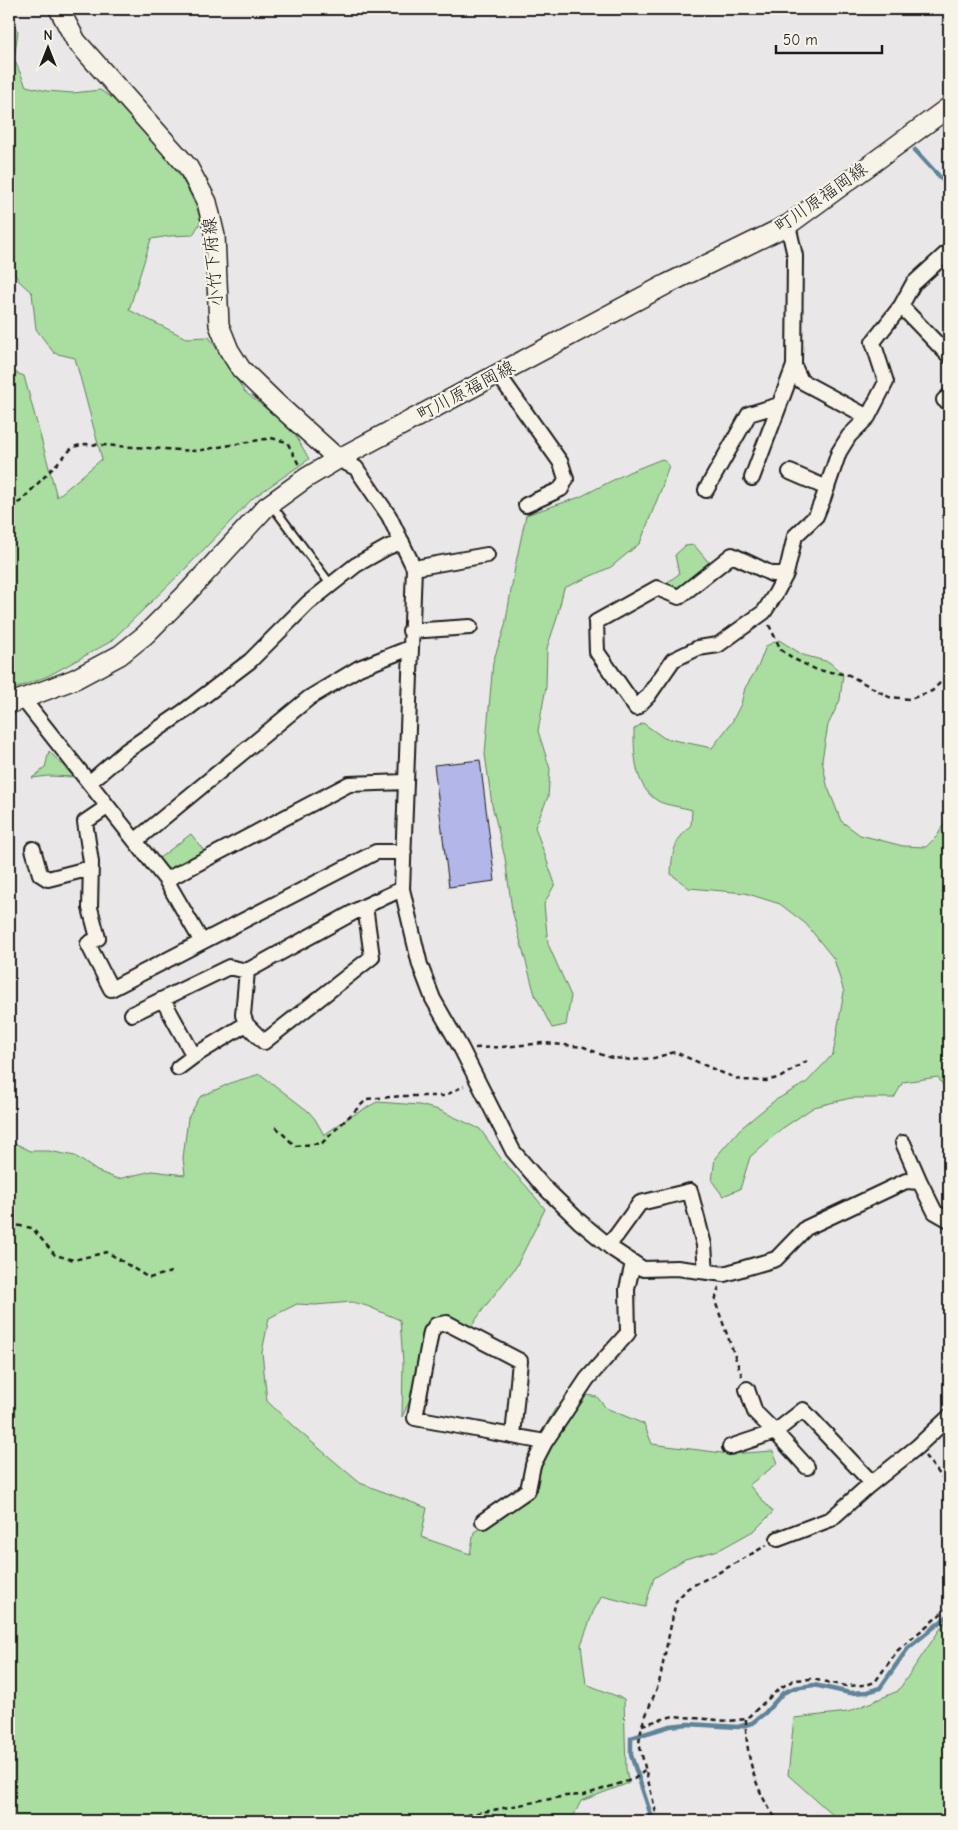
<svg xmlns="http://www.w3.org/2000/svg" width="958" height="1830" font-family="'Comic Neue','Klee One',sans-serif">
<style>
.green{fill:#a9dea0;stroke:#627d5e}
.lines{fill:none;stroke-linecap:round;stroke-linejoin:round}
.stream{stroke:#5f8398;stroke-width:4.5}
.building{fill:#b2b6e8;stroke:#1c1c1c}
.service-casing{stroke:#1c1c1c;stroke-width:11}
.minor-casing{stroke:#1c1c1c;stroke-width:18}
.secondary-casing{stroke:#1c1c1c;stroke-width:22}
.path{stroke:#1c1c1c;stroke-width:2.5;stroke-dasharray:5 4;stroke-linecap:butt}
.service{stroke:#f7f3e8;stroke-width:7}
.minor{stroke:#f7f3e8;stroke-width:14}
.secondary{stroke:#f7f3e8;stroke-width:19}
.labels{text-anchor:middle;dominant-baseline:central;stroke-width:4.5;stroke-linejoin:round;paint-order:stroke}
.street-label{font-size:18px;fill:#1c1c1c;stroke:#f7f3e8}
</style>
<rect width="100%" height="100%" fill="#e9e7e8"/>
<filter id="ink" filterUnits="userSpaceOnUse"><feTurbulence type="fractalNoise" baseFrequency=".02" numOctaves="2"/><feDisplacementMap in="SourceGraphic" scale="10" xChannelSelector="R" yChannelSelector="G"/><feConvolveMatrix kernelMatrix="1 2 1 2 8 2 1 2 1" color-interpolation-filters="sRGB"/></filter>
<g filter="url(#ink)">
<!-- green -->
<path class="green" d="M 9,20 L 18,31 L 14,59 L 26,86 L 47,91 L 73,93 L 100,90 L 111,97 C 148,135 185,169 201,221 L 193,235 L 170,236 L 151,239 L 129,310 L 186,338 L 209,337 L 245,392 L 292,429 L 309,459 L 253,498 L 185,569 L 110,642 L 48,676 L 9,691 L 9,370 L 24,376 L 57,497 L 102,459 L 75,358 L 54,353 L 36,329 L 32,293 L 19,281 L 9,264 Z
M 662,459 L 669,465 L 662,487 L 640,543 L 611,567 L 564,588 L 556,621 L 547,648 L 546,687 L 538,731 L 550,769 L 548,797 L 535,827 L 555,884 L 544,904 L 548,944 L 571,996 L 566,1025 L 552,1028 L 535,995 L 512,910 L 505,858 L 492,805 L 485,754 L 493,662 L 505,626 L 515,567 L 526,515 L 580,497 L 629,472 Z
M 694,545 L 711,565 L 683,589 L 665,584 L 679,574 L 675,555 L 685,546 Z
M 779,640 L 803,655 L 829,662 L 843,674 L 840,700 L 828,725 L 822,760 L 827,785 L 841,821 L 860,835 L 903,846 L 926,847 L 938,835 L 949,812 L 949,1095 L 938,1077 L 903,1082 L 894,1098 L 851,1098 L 814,1107 L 780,1130 L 750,1157 L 740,1189 L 723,1196 L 712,1181 L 715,1158 L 740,1129 L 774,1101 L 807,1082 L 833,1054 L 844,992 L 834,959 L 806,924 L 780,904 L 745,893 L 689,888 L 671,874 C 672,850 675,841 691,825 L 692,810 C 683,807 664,805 658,801 C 634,787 634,753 634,729 L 643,723 L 664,738 L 712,748 L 732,722 L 741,704 L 745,688 L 758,667 L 766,646 Z
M 49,751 L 74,777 L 48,776 L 32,778 L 45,768 Z
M 191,834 L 204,851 L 168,872 L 158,859 Z
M 260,1074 L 308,1111 L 315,1119 L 324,1135 L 348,1118 L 377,1102 L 419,1105 L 439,1110 L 480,1129 L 502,1160 L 527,1187 L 545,1209 L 516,1267 L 484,1308 L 471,1327 L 444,1319 L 427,1324 L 419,1381 L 402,1417 L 403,1362 L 400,1320 L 367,1306 L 352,1302 L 315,1305 L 297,1304 L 269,1318 L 262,1352 L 267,1401 L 294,1427 L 360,1483 L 427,1508 L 421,1537 L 470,1554 L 474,1532 L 504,1512 L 526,1483 L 527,1457 L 555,1409 L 582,1394 L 597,1397 L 606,1408 L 644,1424 L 652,1444 L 730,1454 L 773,1451 L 778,1463 L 749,1485 L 773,1512 L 755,1530 L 719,1550 L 685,1559 L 654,1578 L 645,1607 L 602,1596 L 593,1612 L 581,1645 L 586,1684 L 624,1699 L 626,1769 L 629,1783 L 581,1801 L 571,1821 L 9,1821 L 9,1140 L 30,1151 L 49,1151 L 75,1156 L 97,1171 L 118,1179 L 152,1171 L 185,1175 L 183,1158 L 188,1118 L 200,1097 L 233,1082 Z
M 949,1616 L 949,1821 L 903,1821 L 902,1817 L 834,1816 L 788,1775 L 794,1718 L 848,1712 L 898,1691 Z"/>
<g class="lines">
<!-- stream -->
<path class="stream" d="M 915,150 L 949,187
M 653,1821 L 631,1755 L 631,1738 L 670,1726 L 688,1724 L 738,1727 L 752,1723 L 765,1713 L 783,1693 L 794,1688 L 814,1685 L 850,1693 L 867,1692 L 880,1688 L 908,1648 L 949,1615"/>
</g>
<!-- building -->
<path class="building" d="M 480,760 L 495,881 L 449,887 L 434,765 Z"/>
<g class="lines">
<defs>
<path id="service" d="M 271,504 L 331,585"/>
<path id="minor" d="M 788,225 L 795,256 L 794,366 L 801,381 L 868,417 L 886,382 L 873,342 L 901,306 L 913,284 L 949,251
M 901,306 L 949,356
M 498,374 L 561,463 L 566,479 L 561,489 L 526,505
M 944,400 L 949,396
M 338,459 L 356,468 L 389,516 L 414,568 L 402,889 L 420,965 L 433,999 L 461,1048 L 513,1151 L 542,1185 L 579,1221 L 614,1250 L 643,1269 L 677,1268 L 724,1274 L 776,1259 L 806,1228 L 906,1181 L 920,1182 L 935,1212 L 949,1220
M 790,472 L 827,488
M 752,478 L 794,366
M 706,490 L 749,414 L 779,405
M 414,568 L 487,555
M 786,574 L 772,574 L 732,555 L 679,597 L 657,588 L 596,622 L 597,652 L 636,708 L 648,696 L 673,660 L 698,648 L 718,645 L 764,612 L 776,593 L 786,574 L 795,536 L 816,516 L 823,499 L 839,452 L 849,436 L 868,417
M 410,631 L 470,627
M 22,698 L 166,880 L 349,784 L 405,782
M 89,783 L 126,751 L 183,712 L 250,661 L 308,603 L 356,565 L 388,547 L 402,542
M 107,807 L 85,822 L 91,862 L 90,908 L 98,938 L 88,944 L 111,989 L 376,852 L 404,852
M 135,841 L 309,698 L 359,668 L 410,648
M 33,849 L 40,874 L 48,879 L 91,868
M 166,880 L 202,942
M 247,971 L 243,1015 L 246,1024 L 264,1042 L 372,957 L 365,906
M 163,1000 L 194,1056
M 132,1014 L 229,967 L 247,971 L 365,906 L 402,889
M 178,1068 L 194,1056 L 246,1024
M 903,1143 L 920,1182
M 607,1244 L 616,1236 L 640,1203 L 690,1191 L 704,1245 L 706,1272
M 513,1436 L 520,1361 L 447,1323 L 436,1325 L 431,1332 L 415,1418 L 545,1442 L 587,1379 L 628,1333 L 627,1289 L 633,1263
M 730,1447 L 775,1432 L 755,1412 L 747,1389
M 807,1467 L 775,1432 L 803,1410 L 872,1483
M 483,1521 L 528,1490 L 533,1465 L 545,1442
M 778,1539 L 831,1519 L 867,1487 L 917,1447 L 949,1417"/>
<path id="secondary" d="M 59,9 L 76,41 L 188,167 L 207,202 L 215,236 L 219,325 L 229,350 L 241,369 L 276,403 L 338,459
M 9,704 L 75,679 L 120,655 L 145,635 L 187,593 L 266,507 L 306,478 L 338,459 L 667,284 L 788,225 L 949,107"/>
</defs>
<!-- service casing -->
<use href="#service" class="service-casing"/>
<!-- minor casing -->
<use href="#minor" class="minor-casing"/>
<!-- secondary casing -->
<use href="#secondary" class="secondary-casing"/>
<!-- path -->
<path class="path" d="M 9,506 L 20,502 L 73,447 L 85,444 L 196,451 L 271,438 L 287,442 L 299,465
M 769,625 L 781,650 L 796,660 L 817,670 L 849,675 L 889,697 L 910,699 L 932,691 L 949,674
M 475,1048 L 502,1047 L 544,1043 L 584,1047 L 607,1057 L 632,1060 L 654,1058 L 675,1052 L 720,1072 L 741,1080 L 766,1081 L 781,1077 L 807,1061
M 276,1127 L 295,1146 L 322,1143 L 367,1099 L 402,1096 L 444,1096 L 464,1086
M 9,1224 L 32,1228 L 55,1255 L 74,1260 L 107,1252 L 149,1278 L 175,1271
M 719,1287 L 715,1301 L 742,1376
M 925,1456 L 949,1486
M 746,1719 C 745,1754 756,1794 778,1821
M 642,1725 L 673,1716 L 728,1721 L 746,1719 L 780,1688 L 794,1680 L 812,1679 L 846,1686 L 866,1685 L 875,1682 L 897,1651 L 949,1607
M 467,1815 L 566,1796 L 584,1795 L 634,1779 L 646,1770
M 658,1821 L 639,1743 L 642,1725 L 659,1683 L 676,1601 L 688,1588 L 718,1573 L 767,1545"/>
<!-- service -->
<use href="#service" class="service"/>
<!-- minor -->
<use href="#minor" class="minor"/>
<!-- secondary -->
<use href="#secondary" class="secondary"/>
</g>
</g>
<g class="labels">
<!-- street labels -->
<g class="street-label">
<text transform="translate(821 198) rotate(-35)">町川原福岡線</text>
<text transform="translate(213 262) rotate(-95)">小竹下府線</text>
<text transform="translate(466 391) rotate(-28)">町川原福岡線</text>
</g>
</g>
<!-- margin -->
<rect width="958" height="1830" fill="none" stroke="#f7f3e8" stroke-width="30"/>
<rect x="15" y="15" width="928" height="1800" fill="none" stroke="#1c1c1c" stroke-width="2" filter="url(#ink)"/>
<!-- north arrow -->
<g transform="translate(48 48)" stroke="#f7f3e8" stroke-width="4" paint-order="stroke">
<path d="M0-4L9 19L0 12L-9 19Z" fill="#1c1c1c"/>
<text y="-8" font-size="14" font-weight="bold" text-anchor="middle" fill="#1c1c1c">N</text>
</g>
<!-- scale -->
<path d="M776 45v8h106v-8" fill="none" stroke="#1c1c1c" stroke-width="2.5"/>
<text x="783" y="45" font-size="15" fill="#1c1c1c" stroke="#f7f3e8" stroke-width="4" paint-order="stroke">50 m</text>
</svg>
